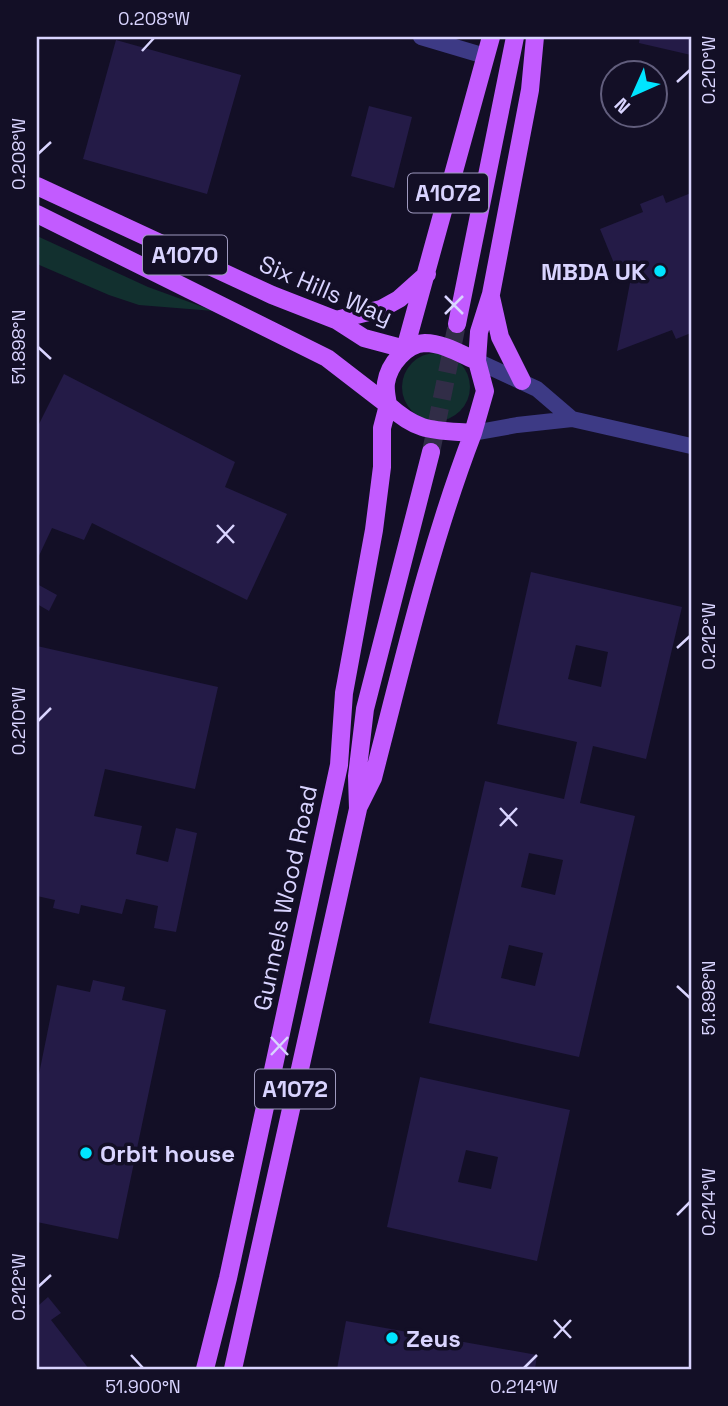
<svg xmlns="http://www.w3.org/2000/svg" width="728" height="1406" font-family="'Space Grotesk',sans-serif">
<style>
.green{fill:#12302f}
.building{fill:#241b47;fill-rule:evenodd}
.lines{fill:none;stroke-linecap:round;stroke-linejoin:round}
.primary-tunnel{stroke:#312d47;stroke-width:18;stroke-dasharray:18 9;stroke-linecap:butt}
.street{stroke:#3d3a85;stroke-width:16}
.primary{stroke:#c25bff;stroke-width:18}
.ticks{fill:none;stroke:#d9d4ff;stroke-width:2.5}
.poi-dot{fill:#00e5ff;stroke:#130f26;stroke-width:2.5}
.labels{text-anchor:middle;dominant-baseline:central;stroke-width:7;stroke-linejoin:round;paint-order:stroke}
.shield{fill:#130f26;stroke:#9e99be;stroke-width:2}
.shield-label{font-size:23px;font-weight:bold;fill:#d9d4ff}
.poi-label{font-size:24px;font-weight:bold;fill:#d9d4ff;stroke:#130f26;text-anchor:start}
.street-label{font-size:24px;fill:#d9d4ff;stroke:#130f26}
.neatline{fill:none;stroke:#d9d4ff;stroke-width:2.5}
.ticks-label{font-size:18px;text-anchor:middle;fill:#d9d4ff}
</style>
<rect width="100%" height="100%" fill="#130f26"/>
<!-- green -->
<path class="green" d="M 37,236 L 148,287 L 214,311 L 139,305 L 109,295 L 37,264 Z
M402 387a34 34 0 1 1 68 0a34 34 0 1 1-68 0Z"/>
<!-- building -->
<path class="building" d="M 640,37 L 691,37 L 691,55 L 639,43 Z
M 116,40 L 241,75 L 207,194 L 83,159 Z
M 369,106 L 412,117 L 394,188 L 351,176 Z
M 691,193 L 691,333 L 676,339 L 672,330 L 617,351 L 633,267 L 618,273 L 600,229 L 643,212 L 640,204 L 663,195 L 666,203 Z
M 64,374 L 235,462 L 225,487 L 287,514 L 247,600 L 92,523 L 84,540 L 52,528 L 37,560 L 37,428 Z
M 531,572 L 682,607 L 646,759 L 593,746 L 580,803 L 635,816 L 579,1057 L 429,1023 L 485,781 L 564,799 L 577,742 L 497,724 ZM 576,645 L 608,652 L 601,687 L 568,679 ZM 529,853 L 563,860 L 555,895 L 521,887 ZM 509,945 L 543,953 L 535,986 L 501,978 Z
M 37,584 L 57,595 L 49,611 L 37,604 Z
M 37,646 L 218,687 L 195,789 L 105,769 L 94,816 L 142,826 L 136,854 L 168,862 L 176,828 L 197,833 L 176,932 L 154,928 L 158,906 L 126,899 L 122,914 L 81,905 L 79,914 L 53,908 L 55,900 L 37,896 Z
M 93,980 L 125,987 L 122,1000 L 166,1010 L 118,1239 L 37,1222 L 37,1084 L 57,985 L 90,992 Z
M 420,1077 L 570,1110 L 537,1261 L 387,1227 ZM 466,1150 L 498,1157 L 491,1189 L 458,1182 Z
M 48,1297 L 61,1313 L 51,1320 L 89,1369 L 37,1369 L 37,1302 L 39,1305 Z
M 346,1321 L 537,1355 L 535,1369 L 337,1369 Z"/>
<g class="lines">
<!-- primary-tunnel -->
<path class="primary-tunnel" d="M 431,452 L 457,324"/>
<!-- street -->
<path class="street" d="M 421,37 L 485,56
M 477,361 L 537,389 L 572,419
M 473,433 L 517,425 L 572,419 L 691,446"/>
<!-- primary -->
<path class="primary" d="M 37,186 L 272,295 L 336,320 L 364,338 L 405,349 L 491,37
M 37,214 L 327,358 L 388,405 L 382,428 L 382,467 L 374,530 L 344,693 L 339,765 L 228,1278 L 205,1369
M 491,297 L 500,337 L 522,381
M 336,320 L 381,309 L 399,299 L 427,274
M 457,324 L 515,37
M 477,361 C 461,354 443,343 425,343 C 406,344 389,364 386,383 C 385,390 387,398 388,405 C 419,433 433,430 473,433 L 485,391 L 477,361 L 479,332 L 491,294 L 530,90 L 535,37
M 359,806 L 373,778 C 403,662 430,545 473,433
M 233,1369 L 358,809 L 357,776 L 365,709 L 431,452"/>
</g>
<!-- ticks -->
<path class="ticks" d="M 142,51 L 154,38M 677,82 L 690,70M 38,154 L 51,142M 445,296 L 463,314M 445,314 L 463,296M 38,347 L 51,359M 217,525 L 234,543M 217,543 L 234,525M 677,648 L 690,636M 38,721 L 51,708M 500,808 L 517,826M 500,826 L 517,808M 677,986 L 690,998M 271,1037 L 288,1055M 271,1055 L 288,1037M 677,1215 L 690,1202M 38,1287 L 51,1275M 554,1320 L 571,1338M 554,1338 L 571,1320M 131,1355 L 143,1368M 524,1368 L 537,1355"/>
<!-- markers -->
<g class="poi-dot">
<circle cx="660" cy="271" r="7"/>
<circle cx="86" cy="1153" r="7"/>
<circle cx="392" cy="1338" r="7"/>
</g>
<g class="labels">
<!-- shield labels -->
<g class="shield">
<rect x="408" y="173.5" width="80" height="39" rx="5"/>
<rect x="143" y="235.5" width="84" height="39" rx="5"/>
<rect x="255" y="1069.5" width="80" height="39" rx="5"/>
</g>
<g class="shield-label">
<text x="448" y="193">A1072</text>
<text x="185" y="255">A1070</text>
<text x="295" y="1089">A1072</text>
</g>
<!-- poi labels -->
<g class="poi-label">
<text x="646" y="271" text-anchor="end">MBDA UK</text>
<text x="100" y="1153">Orbit house</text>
<text x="406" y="1338">Zeus</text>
</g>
<!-- street labels -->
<g class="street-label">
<text transform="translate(326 290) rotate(23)">Six Hills Way</text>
<text transform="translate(285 898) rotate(-78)">Gunnels Wood Road</text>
</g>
</g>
<!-- border -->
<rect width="728" height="1406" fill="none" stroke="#130f26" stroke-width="77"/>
<!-- north arrow -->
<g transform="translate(634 94) rotate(225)"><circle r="33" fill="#130f26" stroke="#625e7d" stroke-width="2"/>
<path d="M0-5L12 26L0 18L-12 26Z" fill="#00e5ff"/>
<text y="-10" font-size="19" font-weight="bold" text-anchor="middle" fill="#d9d4ff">N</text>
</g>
<rect x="38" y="38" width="652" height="1330" class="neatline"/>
<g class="ticks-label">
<text x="154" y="25">0.208°W</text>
<text transform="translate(709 70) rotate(-90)" y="6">0.210°W</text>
<text transform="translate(19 154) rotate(-90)" y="6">0.208°W</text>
<text transform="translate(19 347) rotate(-90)" y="6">51.898°N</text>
<text transform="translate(709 636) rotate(-90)" y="6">0.212°W</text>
<text transform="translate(19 721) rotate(-90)" y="6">0.210°W</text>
<text transform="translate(709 998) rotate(-90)" y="6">51.898°N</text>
<text transform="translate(709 1202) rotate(-90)" y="6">0.214°W</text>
<text transform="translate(19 1287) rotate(-90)" y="6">0.212°W</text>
<text x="143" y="1393">51.900°N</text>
<text x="524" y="1393">0.214°W</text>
</g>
</svg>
